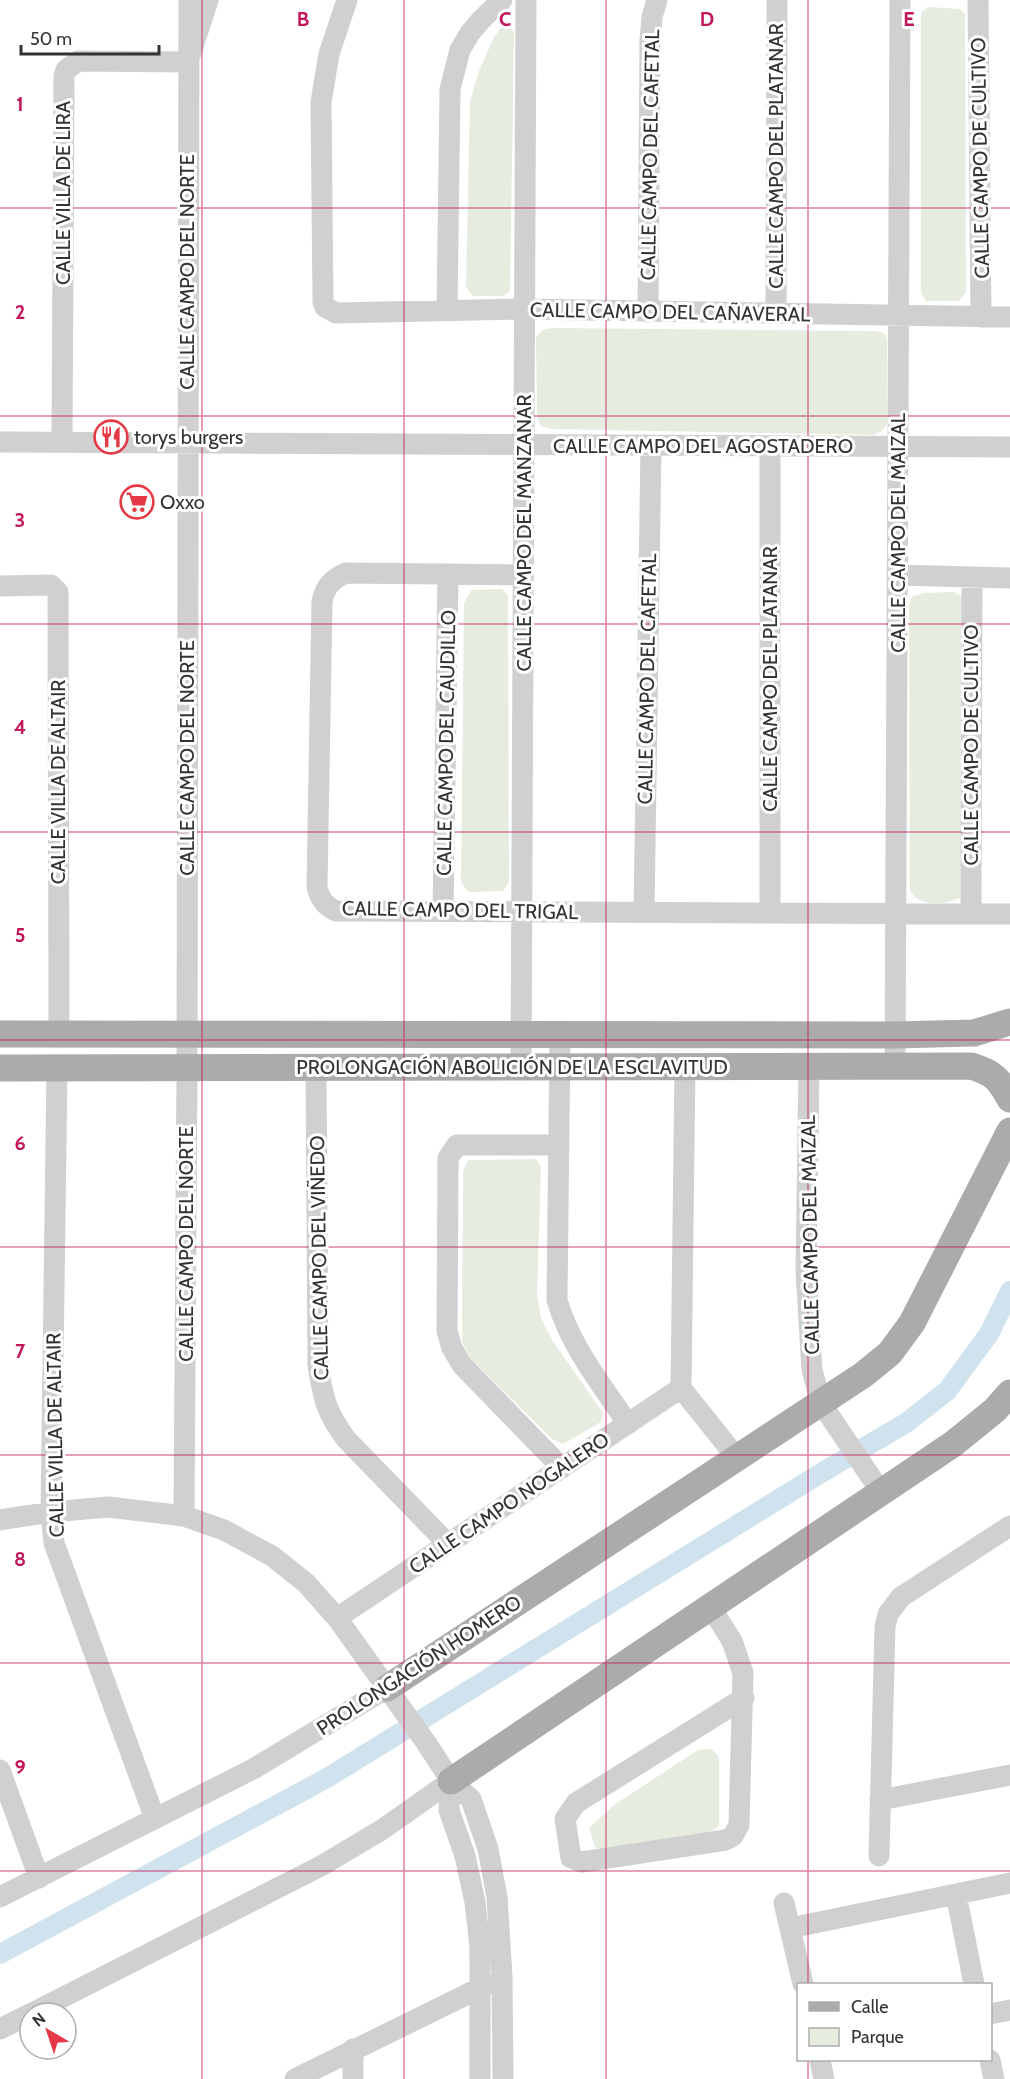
<svg xmlns="http://www.w3.org/2000/svg" width="1010" height="2079" font-family="Cabin,sans-serif">
<style>
.green{fill:#e6ecdf}
.lines{fill:none;stroke-linecap:round;stroke-linejoin:round}
.canal{stroke:#cfe2ee;stroke-width:20}
.minor{stroke:#d0d0d0;stroke-width:21}
.major{stroke:#ababab;stroke-width:27}
.grid{fill:none;stroke:#c2185b;stroke-width:1.5;stroke-opacity:0.55}
.labels{text-anchor:middle;dominant-baseline:central;stroke-width:6;stroke-linejoin:round;paint-order:stroke}
.street-label{font-size:20px;fill:#333;stroke:#fff}
.poi-label{font-size:20px;fill:#333;stroke:#fff;text-anchor:start}
.grid-label{font-size:20px;text-anchor:middle;font-weight:bold;fill:#c2185b;stroke:#fff;stroke-width:6;stroke-linejoin:round;paint-order:stroke}
</style>
<rect width="100%" height="100%" fill="#fff"/>
<!-- green -->
<path class="green" d="M 928,7 L 960,9 L 965,14 L 966,292 L 959,301 L 926,301 L 921,292 L 921,13 Z
M 508,25 L 514,32 L 510,291 L 503,296 L 473,296 L 466,287 L 470,101 L 479,71 L 494,37 L 501,28 Z
M 551,328 L 876,331 L 884,333 L 887,339 L 887,424 L 882,431 L 873,435 L 550,429 L 541,426 L 537,418 L 536,337 L 543,330 Z
M 502,589 L 508,595 L 509,882 L 503,891 L 469,892 L 461,883 L 464,603 L 471,590 Z
M 954,592 L 962,597 L 962,885 L 960,898 C 945,905 919,907 910,891 L 909,606 L 912,597 L 923,593 Z
M 536,1159 L 541,1166 L 537,1295 L 541,1318 L 552,1340 L 603,1413 L 601,1422 L 563,1444 L 552,1439 L 471,1359 L 462,1342 L 463,1171 L 468,1160 Z
M 711,1749 L 719,1757 L 719,1826 L 710,1833 L 607,1851 L 595,1847 L 589,1828 L 614,1805 L 698,1750 Z"/>
<g class="lines">
<!-- canal -->
<path class="canal" d="M 0,1954 L 327,1778 L 831,1467 L 906,1423 L 947,1391 L 989,1334 L 1010,1291"/>
<!-- minor -->
<path class="minor" d="M 347,0 L 329,54 L 321,102 L 323,302 L 325,307 L 336,313 L 525,309 L 1010,317
M 978,0 L 981,317
M 447,311 L 450,89 L 460,50 L 470,33 L 481,20 L 502,0
M 648,312 L 650,40 L 652,17 L 657,0
M 776,313 L 777,0
M 0,442 L 1010,447
M 62,442 L 64,76 L 66,70 L 78,61 L 188,62 L 208,0
M 770,446 L 770,913
M 524,575 L 346,573 C 332,579 325,587 322,601 L 317,887 C 320,899 325,906 336,911 L 1010,914
M 897,575 L 1010,578
M 0,586 L 51,585 L 58,592 L 59,1034
M 443,911 L 448,574
M 644,912 L 651,446
M 971,914 L 972,577
M 560,1034 L 557,1300 C 570,1346 602,1385 628,1424
M 685,1066 L 681,1388 L 737,1458
M 809,1066 L 806,1271 L 812,1370 L 821,1403 L 881,1492
M 895,1066 L 900,0
M 316,1067 L 318,1365 C 323,1398 326,1412 346,1439 L 448,1544
M 521,1067 L 526,0
M 57,1068 L 51,1512 L 54,1543 L 155,1819
M 559,1145 L 457,1145 L 448,1158 L 447,1331 L 452,1348 L 462,1365 L 562,1468
M 184,1516 L 187,1068 L 189,0
M 0,1520 L 51,1512 L 108,1507 L 184,1516 L 224,1530 L 272,1556 L 306,1583 L 337,1618 L 427,1744 L 451,1781 L 471,1799 L 488,1849 L 497,1897 L 502,1976 L 503,2079
M 710,1606 L 732,1641 L 743,1673 L 739,1825 L 733,1836 L 726,1840 L 582,1862 L 571,1858 L 565,1819 L 576,1803 L 744,1698
M 337,1618 L 681,1388
M 0,1770 L 39,1878
M 451,1781 L 449,1810 L 465,1856 L 475,1902 L 480,1947 L 480,2079
M 880,1800 L 1010,1775
M 879,1856 L 885,1627 L 888,1614 L 901,1597 L 1010,1526
M 956,1894 L 974,1984
M 0,1897 L 255,1768 L 387,1688
M 784,1903 L 803,1984
M 790,1928 L 1010,1883
M 32,2013 L 321,1866 L 383,1829 L 451,1781
M 990,2014 L 1010,2010
M 0,2029 L 30,2014
M 820,2060 L 824,2079
M 990,2060 L 994,2079
M 295,2079 L 488,1984
M 353,2079 L 353,2049"/>
<!-- major -->
<path class="major" d="M 0,1034 L 895,1035 L 974,1033 L 1010,1022
M 0,1068 L 971,1066 C 994,1073 999,1079 1010,1099
M 387,1688 L 863,1375 L 890,1353 L 912,1323 L 1010,1131
M 451,1781 L 953,1444 L 995,1410 L 1010,1393"/>
</g>
<!-- grid -->
<path class="grid" d="M 202,0 L 202,2079M 404,0 L 404,2079M 606,0 L 606,2079M 808,0 L 808,1984M 0,208 L 1010,208M 0,416 L 1010,416M 0,624 L 1010,624M 0,832 L 1010,832M 0,1040 L 1010,1040M 0,1247 L 1010,1247M 0,1455 L 1010,1455M 0,1663 L 1010,1663M 0,1871 L 1010,1871M 808,2060 L 808,2079"/>
<!-- icons -->
<defs>
<symbol id="restaurant-ring" viewBox="-11 -11 22 22"><circle r="9.5" fill="#fff" stroke="#e63946" stroke-width="1.5"/><path d="M-5-6h1v4h1v-4h1v4h1v-4h1v5L-1.5 .5V6h-2V.5L-5-1ZM5-6V6H3V1.5H1.5Q1.5-4 5-6Z" fill="#e63946"/></symbol>
<symbol id="supermarket-ring" viewBox="-11 -11 22 22"><circle r="9.5" fill="#fff" stroke="#e63946" stroke-width="1.5"/><path d="M-6-5.5h2.5l.6 2H6L4.5 2H-2.5L-4.4-4H-6ZM-1.5 3.2a1.3 1.3 0 1 0 .1 0ZM3 3.2a1.3 1.3 0 1 0 .1 0Z" fill="#e63946"/></symbol>
</defs>
<g fill-rule="evenodd">
<use href="#restaurant-ring" x="92" y="418" width="38" height="38"/>
<use href="#supermarket-ring" x="118" y="483" width="38" height="38"/>
</g>
<g class="labels">
<!-- street labels -->
<g class="street-label">
<text transform="translate(650 155) rotate(-89)">CALLE CAMPO DEL CAFETAL</text>
<text transform="translate(776 156) rotate(-90)">CALLE CAMPO DEL PLATANAR</text>
<text transform="translate(980 158) rotate(-91)">CALLE CAMPO DE CULTIVO</text>
<text transform="translate(63 193) rotate(-90)">CALLE VILLA DE LIRA</text>
<text transform="translate(187 272) rotate(-90)">CALLE CAMPO DEL NORTE</text>
<text transform="translate(670 312) rotate(1)">CALLE CAMPO DEL CAÑAVERAL</text>
<text x="703" y="446">CALLE CAMPO DEL AGOSTADERO</text>
<text transform="translate(524 533) rotate(-90)">CALLE CAMPO DEL MANZANAR</text>
<text transform="translate(898 533) rotate(-90)">CALLE CAMPO DEL MAIZAL</text>
<text transform="translate(647 679) rotate(-89)">CALLE CAMPO DEL CAFETAL</text>
<text transform="translate(770 679) rotate(-90)">CALLE CAMPO DEL PLATANAR</text>
<text transform="translate(446 743) rotate(-89)">CALLE CAMPO DEL CAUDILLO</text>
<text transform="translate(971 745) rotate(-90)">CALLE CAMPO DE CULTIVO</text>
<text transform="translate(187 758) rotate(-90)">CALLE CAMPO DEL NORTE</text>
<text transform="translate(58 782) rotate(-90)">CALLE VILLA DE ALTAIR</text>
<text transform="translate(460 910) rotate(1)">CALLE CAMPO DEL TRIGAL</text>
<text x="512" y="1067">PROLONGACIÓN ABOLICIÓN DE LA ESCLAVITUD</text>
<text transform="translate(810 1235) rotate(-91)">CALLE CAMPO DEL MAIZAL</text>
<text transform="translate(186 1244) rotate(-90)">CALLE CAMPO DEL NORTE</text>
<text transform="translate(319 1258) rotate(-91)">CALLE CAMPO DEL VIÑEDO</text>
<text transform="translate(55 1435) rotate(-91)">CALLE VILLA DE ALTAIR</text>
<text transform="translate(509 1503) rotate(-34)">CALLE CAMPO NOGALERO</text>
<text transform="translate(419 1665) rotate(-33)">PROLONGACIÓN HOMERO</text>
</g>
<!-- poi labels -->
<g class="poi-label">
<text x="134" y="437">torys burgers</text>
<text x="160" y="502">Oxxo</text>
</g>
</g>
<g class="grid-label">
<text x="303" y="26">B</text>
<text x="505" y="26">C</text>
<text x="707" y="26">D</text>
<text x="909" y="26">E</text>
<text x="20" y="111">1</text>
<text x="20" y="319">2</text>
<text x="20" y="527">3</text>
<text x="20" y="734">4</text>
<text x="20" y="942">5</text>
<text x="20" y="1150">6</text>
<text x="20" y="1358">7</text>
<text x="20" y="1566">8</text>
<text x="20" y="1774">9</text>
</g>
<!-- legend -->
<rect x="797" y="1983" width="195" height="78" fill="#ffffff" stroke="#adadad" stroke-width="1.5"/>
<rect x="809" y="2002" width="30" height="9" fill="#ababab" stroke="#adadad" stroke-width="1.5"/>
<text x="851" y="2013" font-size="18" fill="#333333">Calle</text>
<rect x="809" y="2028" width="30" height="18" fill="#e6ecdf" stroke="#adadad" stroke-width="1.5"/>
<text x="851" y="2043" font-size="18" fill="#333333">Parque</text>
<!-- north arrow -->
<g transform="translate(48 2031) rotate(321)"><circle r="28" fill="#ffffff" stroke="#adadad" stroke-width="1.5"/>
<path d="M0-4.5L10 22L0 15L-10 22Z" fill="#e63946"/>
<text y="-9" font-size="16" font-weight="bold" text-anchor="middle" fill="#333333">N</text>
</g>
<!-- scale -->
<path d="M21 45v9h138v-9" fill="none" stroke="#333333" stroke-width="3"/>
<text x="30" y="45" font-size="18" fill="#333333" stroke="#ffffff" stroke-width="4.5" paint-order="stroke">50 m</text>
</svg>
